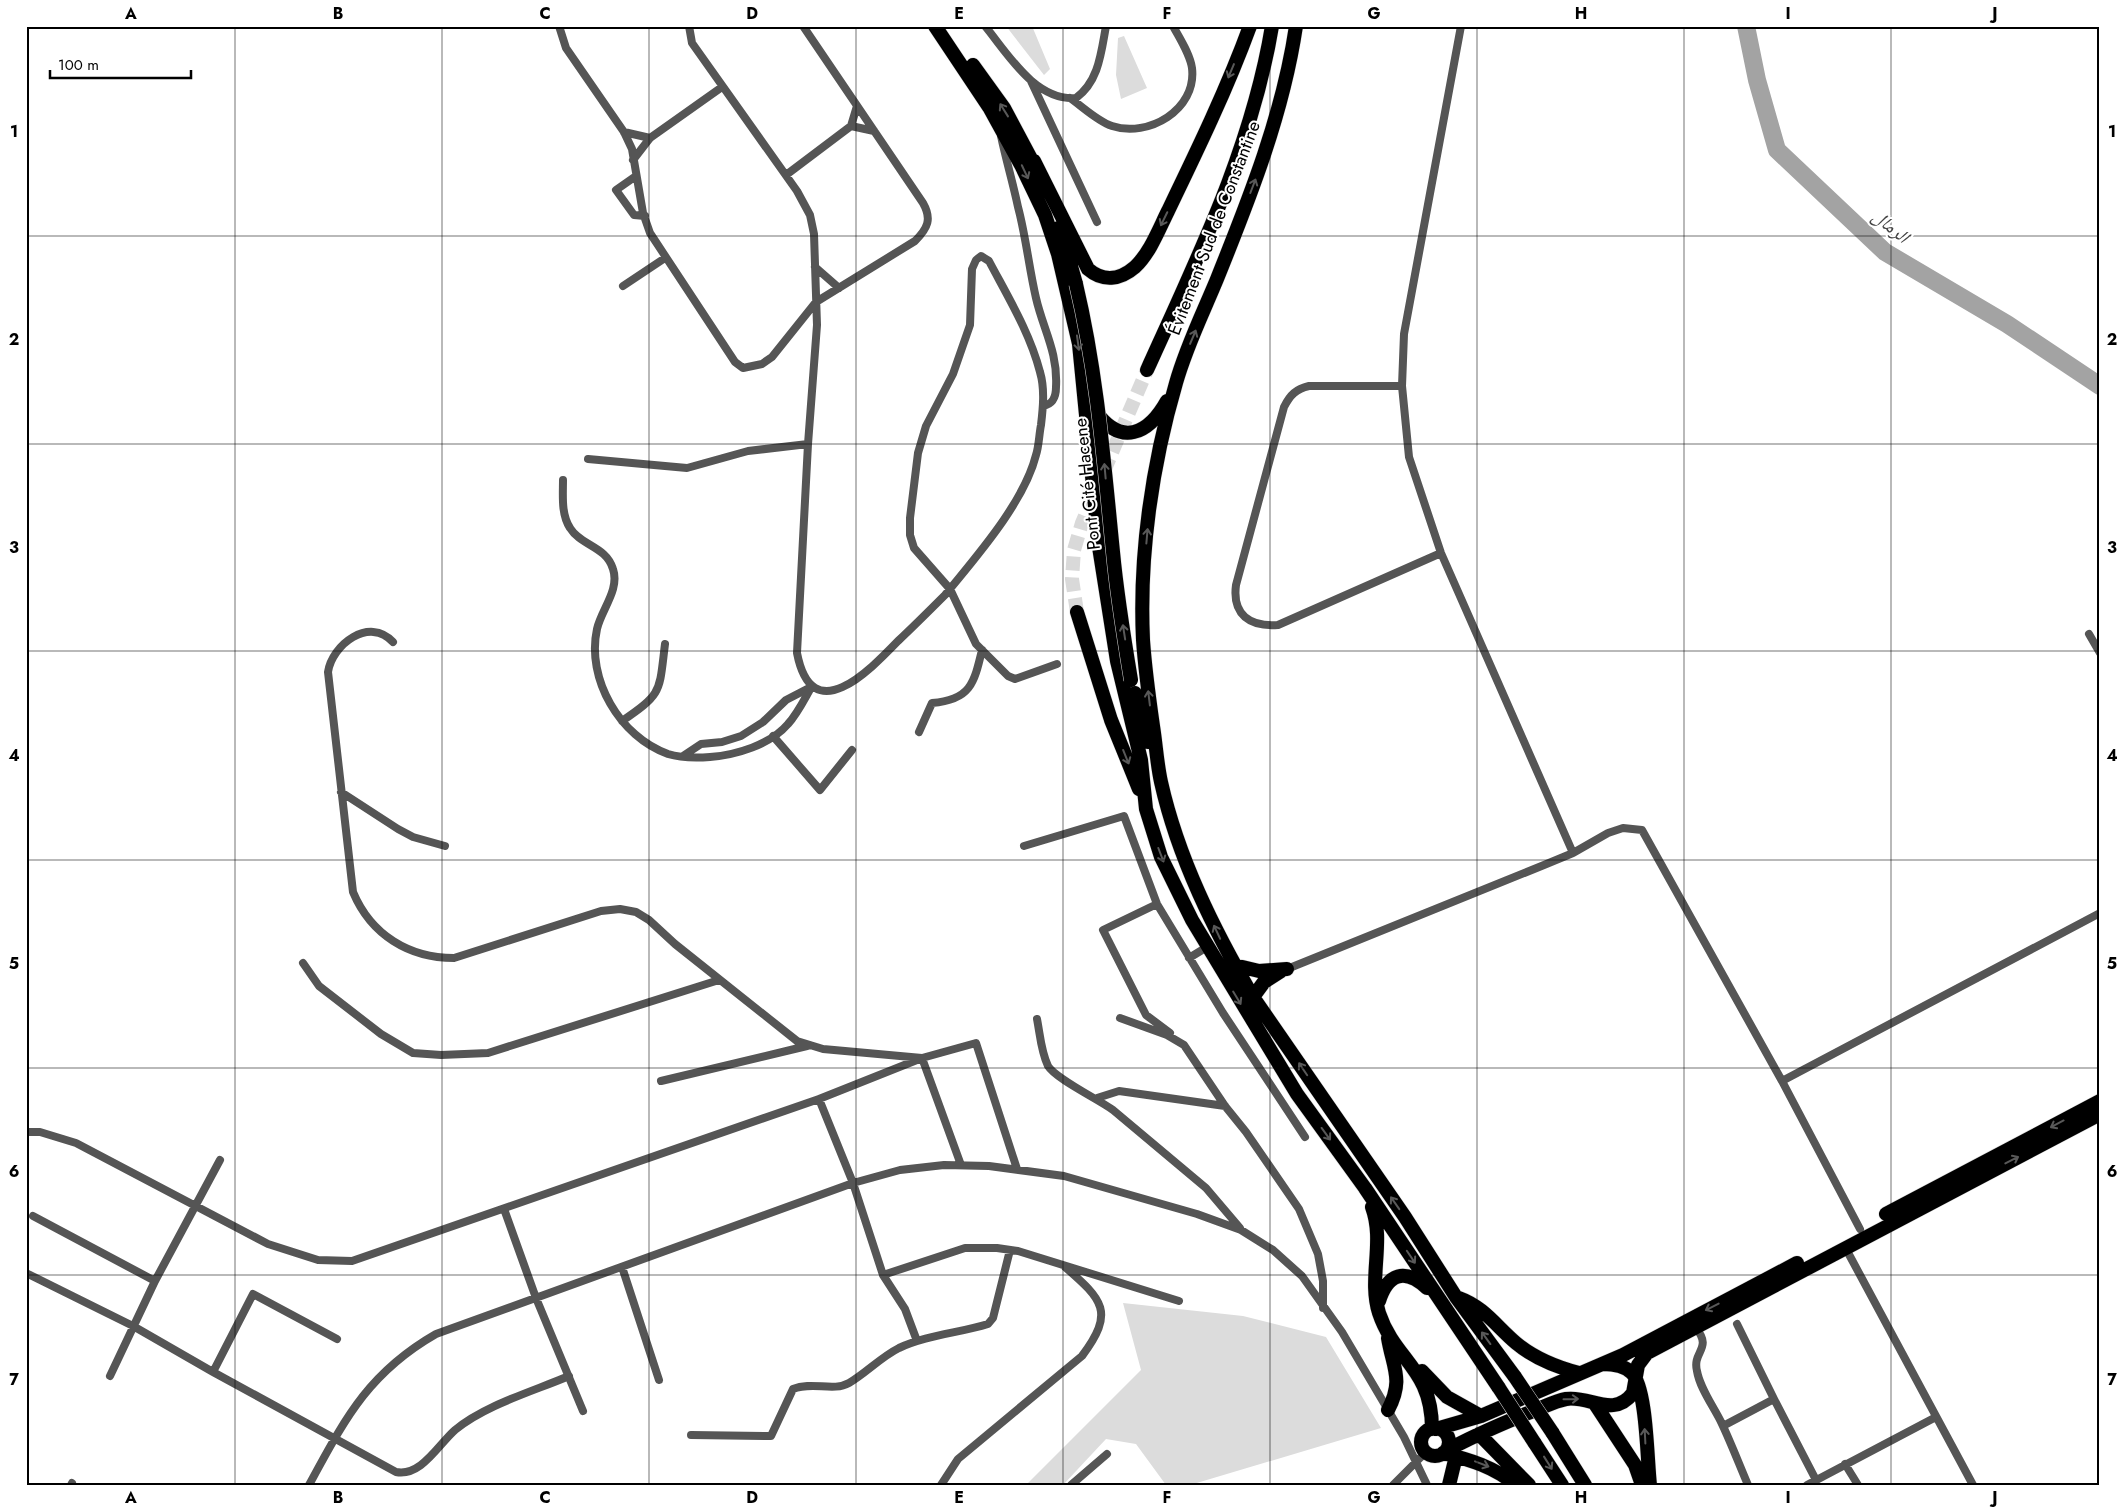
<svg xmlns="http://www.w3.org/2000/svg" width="2126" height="1511" font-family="Jost,'Noto Naskh Arabic',sans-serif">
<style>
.green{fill:#dcdcdc}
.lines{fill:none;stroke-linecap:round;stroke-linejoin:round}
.river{stroke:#a3a3a3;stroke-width:18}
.highway-tunnel{stroke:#d9d9d9;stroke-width:14;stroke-dasharray:14 7;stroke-linecap:butt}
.highway-casing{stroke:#dbdbdb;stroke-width:15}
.street{stroke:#555;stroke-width:8}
.highway{stroke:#000;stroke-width:14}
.highway-bridge-casing{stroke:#dbdbdb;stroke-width:15;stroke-linecap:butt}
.highway-bridge{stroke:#000;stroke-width:14}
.oneway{stroke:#595959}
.grid{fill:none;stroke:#000;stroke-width:1;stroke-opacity:0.55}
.labels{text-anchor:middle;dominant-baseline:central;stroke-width:4;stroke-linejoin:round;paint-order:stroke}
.street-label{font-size:18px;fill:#000;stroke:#fff}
.water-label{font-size:19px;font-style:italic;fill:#444;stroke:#fff}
.neatline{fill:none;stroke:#000;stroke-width:2}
.grid-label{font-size:16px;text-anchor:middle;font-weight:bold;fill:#000}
</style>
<rect width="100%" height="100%" fill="#fff"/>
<!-- green -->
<path class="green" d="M 1006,26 L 1032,26 L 1050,69 L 1044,75 Z
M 1124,36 L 1147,88 L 1121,99 L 1116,75 L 1118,38 Z
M 1123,1303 L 1243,1316 L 1326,1337 L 1381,1428 L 1190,1485 L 1166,1485 L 1136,1444 L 1106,1439 L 1063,1485 L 1026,1485 L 1141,1370 Z"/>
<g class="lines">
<!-- river -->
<path class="river" d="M 1746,26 L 1757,80 L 1777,150 L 1885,252 L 2007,324 L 2100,386"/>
<!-- highway-tunnel -->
<path class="highway-tunnel" d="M 1077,612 L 1072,579 L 1074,550 L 1082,523 L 1147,370"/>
<defs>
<path id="highway" d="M 935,26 L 989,107 L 1022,167 L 1045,215 L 1058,254 L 1079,344 L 1099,547 L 1117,661 L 1141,760 L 1146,809 L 1161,857 L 1192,920 L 1297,1094 L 1365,1188 L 1499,1388
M 1296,26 C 1283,114 1250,197 1217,279 C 1203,313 1186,347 1176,383 C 1152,465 1139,555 1143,640 C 1145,669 1149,698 1153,726 C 1156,745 1157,764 1161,782 C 1178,858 1214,930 1253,997 L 1405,1217 L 1456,1297 L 1515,1377
M 973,65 L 1004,108 L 1037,170
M 1034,161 L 1088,269 C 1103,282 1120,280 1135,267 C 1150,253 1159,229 1168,211 C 1197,151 1227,89 1250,26
M 1060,227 L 1076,284
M 1147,370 C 1197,259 1252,148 1272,26
M 1096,412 C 1121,446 1148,435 1167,401
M 1077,612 L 1111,720 L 1139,789
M 1135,693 L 1148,742
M 1234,965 L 1259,971 L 1287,969
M 1253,997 L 1264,982 L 1281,971
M 1372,1207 C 1385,1242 1368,1278 1379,1313 C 1395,1361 1432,1368 1432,1429
M 1886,1214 L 2100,1101
M 1459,1298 C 1484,1307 1496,1326 1516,1343 C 1534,1358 1556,1367 1579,1373
M 1379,1301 C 1388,1273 1405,1268 1427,1288
M 1603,1364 C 1613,1364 1624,1365 1632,1373 C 1647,1389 1647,1460 1650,1485
M 1422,1371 L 1447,1397 L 1481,1416
M 1595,1404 L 1635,1465 L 1642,1485
M 1388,1410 C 1404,1380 1393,1368 1388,1338
M1421 1442a14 14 0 1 1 28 0a14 14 0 1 1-28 0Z
M 1436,1429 L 1481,1416 L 1623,1355 L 1797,1263
M 1552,1432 L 1585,1485
M 1479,1434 L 1529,1485
M 1534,1442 L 1562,1485
M 1446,1451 C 1474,1435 1504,1423 1533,1411 C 1544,1407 1555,1401 1566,1399 C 1590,1395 1613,1419 1633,1393 L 1638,1365 L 1647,1353 L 2100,1114
M 1443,1453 C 1471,1460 1494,1467 1516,1485
M 1449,1485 L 1456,1456"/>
</defs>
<!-- highway casing -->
<use href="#highway" class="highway-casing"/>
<!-- street -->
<path class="street" d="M 559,26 L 566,48 L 624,132 L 632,149 L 643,213 L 650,233 L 735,362 L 743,368 L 762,364 L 772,357 L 816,302 L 915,241 C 928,228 932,219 923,203 L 803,26
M 689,26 L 692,43 L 797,191 L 810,215 L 814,234 L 817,325 L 808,444 L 797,653 C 812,730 869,671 898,641 C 914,626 929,611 945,595 C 975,558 1024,503 1036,455 C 1039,446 1039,435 1041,425 C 1043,408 1045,389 1040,372 C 1030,333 1008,297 989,261 L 981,256 L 976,260 L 972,269 L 970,325 L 953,374 L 926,426 L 918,453 L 910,518 L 910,535 L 914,548 L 950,589 L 976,644 L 1008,676 L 1015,679 L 1057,664
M 985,26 C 1008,54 1035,101 1076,98 C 1099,81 1101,53 1106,26
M 1461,26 L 1404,334 L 1402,386 L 1409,457 L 1441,553 L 1573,853
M 1031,81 L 1097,222
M 1070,98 C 1083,107 1097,121 1112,126 C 1148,138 1197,110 1192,68 C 1190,54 1180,39 1173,26
M 857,106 L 851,126 L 874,131
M 624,132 L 650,138
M 1001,136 C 1006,160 1013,183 1018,207 C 1026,237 1029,268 1036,298 C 1043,329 1058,352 1056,387 C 1056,397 1053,404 1043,406
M 633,160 L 650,138 L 722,87
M 786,175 L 851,126
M 636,176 L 616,190 L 634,215 L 645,216
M 815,267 L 839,288
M 623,286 L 665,258
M 1402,386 L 1309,386 C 1296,389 1290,395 1284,407 L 1236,585 C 1232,615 1250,627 1278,625 L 1441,553
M 588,459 L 687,468 L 748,451 L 808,444
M 563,480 C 563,496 561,514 570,528 C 581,546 606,546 613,569 C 620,590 601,610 597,629 C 586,679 620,737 668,754 C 681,758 696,758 710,757 C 736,755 770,745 788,724 C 798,713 805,698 812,686
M 2089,634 L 2100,653
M 393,642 C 369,616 332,645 328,672 L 353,892 C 371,935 409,958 454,958 L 601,911 L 620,909 L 636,912 L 649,920 L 675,944 L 797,1041 L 823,1049 L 922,1058 L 961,1165
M 622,721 C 663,693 659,692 665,644
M 919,732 L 932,703 C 970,700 974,684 982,650
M 773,736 L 820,790 L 852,750
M 683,756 L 701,744 L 722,742 L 741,736 L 763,722 L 786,700 L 811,687
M 341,792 L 398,829 L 413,837 L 445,846
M 1024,846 L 1124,816 L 1157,904 L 1223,1013 L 1305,1137
M 1157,904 L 1103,930 L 1146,1015 L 1170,1033
M 1189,958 L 1207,947
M 303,963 L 319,986 L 381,1034 L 413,1053 L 441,1055 L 488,1053 L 719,980
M 1287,969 L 1544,865 L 1573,853 L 1608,833 L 1623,828 L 1642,830 L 1782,1081 L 1860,1229
M 1120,1018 L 1167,1035 L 1184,1045 L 1225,1106 L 1246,1132 L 1299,1209 L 1318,1254 L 1323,1281 L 1323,1308
M 1037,1019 C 1040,1034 1041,1052 1048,1066 C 1056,1079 1098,1099 1113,1110 L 1206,1188 L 1240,1228
M 661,1081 L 807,1046
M 1782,1081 L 2100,913
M 1097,1098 L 1119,1091 L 1225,1106
M 819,1099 L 853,1183 L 883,1275 L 965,1248 L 997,1248 L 1018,1251 L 1179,1301
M 26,1132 L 40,1132 L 76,1143 L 268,1244 L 318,1260 L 352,1261 L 819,1099 L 922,1058 L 976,1043 L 1017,1169
M 504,1209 L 536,1298 L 583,1411
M 33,1216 L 155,1281
M 1845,1247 L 1973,1485
M 622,1267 L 659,1380
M 26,1273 L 133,1326 L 213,1372 L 396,1472 C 421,1477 438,1445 455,1430 C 485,1405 534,1391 569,1376
M 883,1275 L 905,1309 L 917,1341
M 1696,1328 C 1713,1349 1692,1351 1697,1371 C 1700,1389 1714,1407 1722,1424 C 1731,1443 1739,1464 1748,1485
M 213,1372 L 253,1294 L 337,1339
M 110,1376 L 155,1281 L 220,1160
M 1774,1399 L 1816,1480
M 1723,1426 L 1774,1399 L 1737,1324
M 691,1435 L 771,1436 L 793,1389 C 812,1381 833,1392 849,1383 C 866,1373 881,1357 899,1348 C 927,1335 959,1333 988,1324 L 993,1318 L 1010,1250
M 1845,1464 L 1858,1485
M 71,1485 L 72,1483
M 309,1485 C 345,1419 368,1373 436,1334 L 853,1183 L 900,1170 L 944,1165 L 989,1166 L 1064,1176 L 1197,1214 L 1241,1230 L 1273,1250 L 1302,1276 L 1342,1332 L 1404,1437 L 1427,1485
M 941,1485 L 958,1459 L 1082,1356 C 1115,1312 1103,1300 1065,1267
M 1071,1485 L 1107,1454
M 1393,1485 L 1426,1452
M 1807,1485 L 1936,1417"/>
<!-- highway -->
<use href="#highway" class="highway"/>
<defs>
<path id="highway-bridge" d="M 1076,284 C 1097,372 1104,462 1113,552 C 1117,595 1124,638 1131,680
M 1515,1377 L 1552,1432
M 1499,1388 L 1534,1442"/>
</defs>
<!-- highway-bridge casing -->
<use href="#highway-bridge" class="highway-bridge-casing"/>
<!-- highway-bridge -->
<use href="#highway-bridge" class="highway-bridge"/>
</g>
<!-- one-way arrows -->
<defs><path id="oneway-shaft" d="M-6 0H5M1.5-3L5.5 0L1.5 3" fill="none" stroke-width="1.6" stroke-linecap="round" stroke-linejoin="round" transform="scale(1.25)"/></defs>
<g class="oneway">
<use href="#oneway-shaft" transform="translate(1231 71) rotate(113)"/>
<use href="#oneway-shaft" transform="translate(1004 110) rotate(-122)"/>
<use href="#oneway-shaft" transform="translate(1025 172) rotate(65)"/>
<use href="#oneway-shaft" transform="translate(1253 186) rotate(-69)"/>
<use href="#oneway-shaft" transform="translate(1164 219) rotate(116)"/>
<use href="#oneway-shaft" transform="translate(1193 337) rotate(-67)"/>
<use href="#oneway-shaft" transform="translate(1078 343) rotate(82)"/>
<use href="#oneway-shaft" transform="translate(1105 471) rotate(-95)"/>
<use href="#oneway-shaft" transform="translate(1147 536) rotate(-85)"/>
<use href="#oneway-shaft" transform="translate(1124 632) rotate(-99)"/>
<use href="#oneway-shaft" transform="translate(1149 698) rotate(-97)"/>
<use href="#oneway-shaft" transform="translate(1126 757) rotate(68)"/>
<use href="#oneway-shaft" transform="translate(1161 855) rotate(69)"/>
<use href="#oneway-shaft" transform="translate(1217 932) rotate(-115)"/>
<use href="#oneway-shaft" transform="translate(1237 998) rotate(59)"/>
<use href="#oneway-shaft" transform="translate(1303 1069) rotate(-124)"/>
<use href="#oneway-shaft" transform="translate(2057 1124) rotate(152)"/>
<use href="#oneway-shaft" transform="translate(1326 1134) rotate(54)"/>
<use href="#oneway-shaft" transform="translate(2012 1160) rotate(-27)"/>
<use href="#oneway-shaft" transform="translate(1395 1203) rotate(-125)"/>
<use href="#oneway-shaft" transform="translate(1411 1257) rotate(56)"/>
<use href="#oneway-shaft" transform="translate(1712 1307) rotate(153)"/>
<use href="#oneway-shaft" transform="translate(1486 1338) rotate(-126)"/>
<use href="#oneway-shaft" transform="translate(1571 1399) rotate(-1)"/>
<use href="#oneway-shaft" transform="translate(1645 1436) rotate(-93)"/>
<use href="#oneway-shaft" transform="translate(1548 1463) rotate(58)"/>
<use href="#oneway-shaft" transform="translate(1482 1464) rotate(21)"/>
</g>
<!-- grid -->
<path class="grid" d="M 235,26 L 235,1485M 442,26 L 442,1485M 649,26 L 649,1485M 856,26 L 856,1485M 1063,26 L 1063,1485M 1270,26 L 1270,1485M 1477,26 L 1477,1485M 1684,26 L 1684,1485M 1891,26 L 1891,1485M 26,236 L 2100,236M 26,444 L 2100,444M 26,651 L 2100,651M 26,860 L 2100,860M 26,1068 L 2100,1068M 26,1275 L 2100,1275"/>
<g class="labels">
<!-- street labels -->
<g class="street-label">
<text transform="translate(1214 228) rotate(-69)">Évitement Sud de Constantine</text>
<text transform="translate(1087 484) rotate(-96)">Pont Cité Hacene</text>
</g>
<!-- water labels -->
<g class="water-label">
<text transform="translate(1891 226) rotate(39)">الرمال</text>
</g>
</g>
<!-- border -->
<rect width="2126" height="1511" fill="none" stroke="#ffffff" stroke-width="55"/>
<!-- scale -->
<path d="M50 70v8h141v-8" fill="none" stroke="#000000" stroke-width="2.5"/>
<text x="58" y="70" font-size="15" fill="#000000" stroke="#ffffff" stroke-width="4" paint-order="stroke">100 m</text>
<rect x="28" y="28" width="2070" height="1456" class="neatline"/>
<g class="grid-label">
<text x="131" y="19">A</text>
<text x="338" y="19">B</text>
<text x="545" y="19">C</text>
<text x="752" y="19">D</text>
<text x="959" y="19">E</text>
<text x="1167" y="19">F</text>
<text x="1374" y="19">G</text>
<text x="1581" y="19">H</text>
<text x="1788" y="19">I</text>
<text x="1995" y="19">J</text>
<text x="14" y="137">1</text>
<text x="2112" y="137">1</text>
<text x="14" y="345">2</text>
<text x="2112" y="345">2</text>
<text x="14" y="553">3</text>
<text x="2112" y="553">3</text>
<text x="14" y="761">4</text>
<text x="2112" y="761">4</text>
<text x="14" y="969">5</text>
<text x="2112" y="969">5</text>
<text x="14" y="1177">6</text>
<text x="2112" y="1177">6</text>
<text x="14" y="1385">7</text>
<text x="2112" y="1385">7</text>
<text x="131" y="1503">A</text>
<text x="338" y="1503">B</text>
<text x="545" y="1503">C</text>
<text x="752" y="1503">D</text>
<text x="959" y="1503">E</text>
<text x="1167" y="1503">F</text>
<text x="1374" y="1503">G</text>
<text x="1581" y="1503">H</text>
<text x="1788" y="1503">I</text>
<text x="1995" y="1503">J</text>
</g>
</svg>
